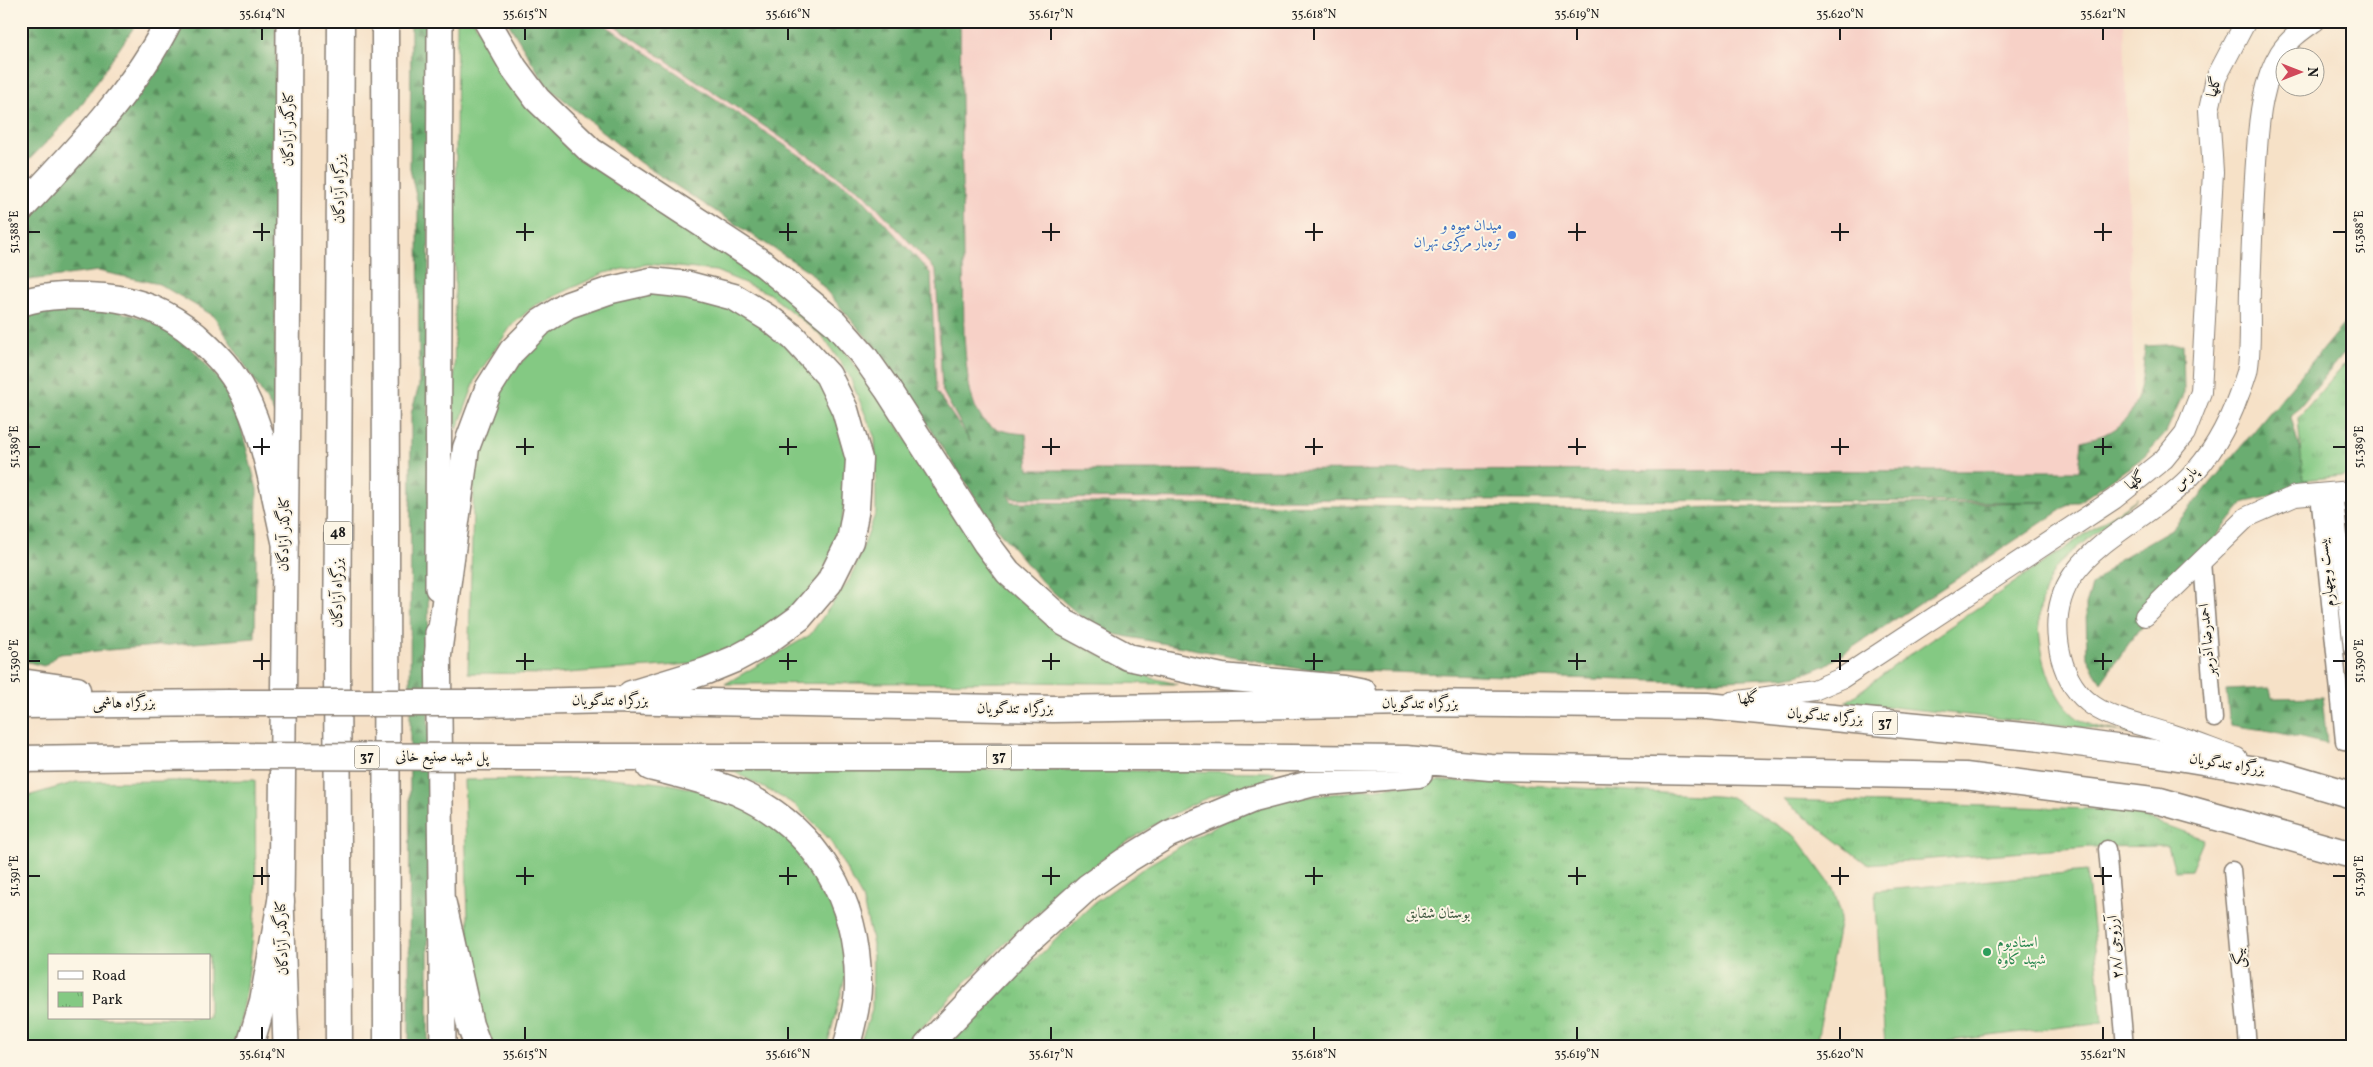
<svg xmlns="http://www.w3.org/2000/svg" width="2373" height="1067" font-family="Vollkorn,Amiri,serif">
<style>
.built{fill:#f7d1c7}
.grass{fill:#84c983;stroke:#507250;fill-rule:evenodd}
.forest{fill:url(#forest-firs);stroke:#446446;fill-rule:evenodd}
.park{fill:url(#park-tufts);stroke:#507250}
.lines{fill:none;stroke-linecap:round;stroke-linejoin:round}
.minor-casing{stroke:#897e72;stroke-width:19}
.tertiary-casing{stroke:#897e72;stroke-width:22}
.primary-casing{stroke:#897e72;stroke-width:28}
.trunk-casing{stroke:#897e72;stroke-width:29}
.minor{stroke:#fff;stroke-width:16}
.tertiary{stroke:#fff;stroke-width:20}
.primary{stroke:#fff;stroke-width:25}
.trunk{stroke:#fff;stroke-width:26}
.trunk-bridge-casing{stroke:#897e72;stroke-width:29;stroke-linecap:butt}
.trunk-bridge{stroke:#fff;stroke-width:26}
.ticks{fill:none;stroke:#1c1c1c;stroke-width:2}
.shop-dot{fill:#3f7fe0;stroke:#fcf5e5;stroke-width:2}
.leisure-dot{fill:#2e9e5b;stroke:#fcf5e5;stroke-width:2}
.labels{text-anchor:middle;dominant-baseline:central;stroke-width:4;stroke-linejoin:round;paint-order:stroke}
.shield{fill:#fcf5e5;stroke:#5f5d58;stroke-width:1}
.shield-label{font-size:14px;font-weight:bold;fill:#1c1c1c}
.street-label{font-size:15px;fill:#1c1c1c;stroke:#fcf5e5}
.shop-label{font-size:15px;fill:#366cbe;stroke:#fcf5e5;text-anchor:end}
.park-label{font-size:15px;fill:#405940;stroke:#fcf5e5}
.leisure-label{font-size:15px;fill:#27864d;stroke:#fcf5e5;text-anchor:start}
.neatline{fill:none;stroke:#1c1c1c;stroke-width:2}
.ticks-label{font-size:12px;text-anchor:middle;fill:#1c1c1c}
</style>
<defs>
<pattern id="forest-firs" width="22" height="20" patternUnits="userSpaceOnUse" patternTransform="scale(1.25)"><rect width="22" height="20" fill="#6bad71"/><path d="M5 1l3.5 6h-7zM16 11l3.5 6h-7z" fill="#578c5c"/></pattern>
<pattern id="park-tufts" width="24" height="20" patternUnits="userSpaceOnUse" patternTransform="scale(1.25)"><rect width="24" height="20" fill="#84c983"/><path d="M3 7l-1-3M5 7V3M7 7l1-3M15 17l-1-3M17 17v-4M19 17l1-3" fill="none" stroke="#71ac71"/></pattern>
</defs>
<rect width="100%" height="100%" fill="#fcf5e5"/>
<filter id="ink" filterUnits="userSpaceOnUse"><feTurbulence type="fractalNoise" baseFrequency=".02" numOctaves="2"/><feDisplacementMap in="SourceGraphic" scale="10" xChannelSelector="R" yChannelSelector="G"/><feConvolveMatrix kernelMatrix="1 2 1 2 8 2 1 2 1" color-interpolation-filters="sRGB"/></filter>
<filter id="wash" filterUnits="userSpaceOnUse"><feTurbulence type="fractalNoise" baseFrequency=".0096" numOctaves="4" result="noise"/><feDisplacementMap in="SourceGraphic" scale="20" xChannelSelector="R" yChannelSelector="G"/><feGaussianBlur stdDeviation="1.12" result="paint"/><feColorMatrix in="noise" values="0 0 0 0 0 0 0 0 0 0 0 0 0 0 0 0 0 1.4 0 .05"/><feComposite in="paint" operator="in"/></filter>
<g filter="url(#wash)">
<rect width="100%" height="100%" fill="#f6e1c7"/>
<!-- built -->
<path class="built" d="M 599,21 L 2124,21 L 2135,434 L 2064,498 L 1012,502 L 995,489 L 936,391 L 931,274 L 859,195 Z"/>
<!-- grass -->
<path class="grass" d="M 457,21 L 474,21 L 508,84 L 576,153 L 781,287 L 830,332 L 886,408 L 998,579 L 1072,642 L 1152,678 L 1177,684 L 1021,682 L 725,684 L 810,635 L 852,576 L 876,512 L 875,438 L 849,375 L 823,337 L 768,293 L 716,271 L 648,264 L 604,273 L 534,306 L 512,325 L 477,376 L 457,430 L 454,417 Z
M 652,291 L 716,302 L 759,321 L 820,378 L 843,435 L 849,467 L 840,535 L 819,580 L 776,623 L 734,651 L 691,664 L 554,674 L 468,673 L 474,476 L 489,415 L 506,378 L 547,336 L 586,308 Z
M 2138,498 L 2062,560 C 2051,574 2043,590 2040,608 C 2035,643 2050,705 2084,722 C 2104,732 2140,733 2163,736 L 1846,702 L 1910,654 Z
M 725,767 L 1275,772 L 1270,778 C 1245,787 1215,793 1191,805 C 1080,859 989,958 904,1046 L 859,1046 L 872,1010 L 873,944 L 862,898 L 830,840 L 794,804 Z
M 611,778 L 670,784 L 725,796 L 776,825 L 818,868 L 841,927 L 845,978 L 827,1046 L 494,1046 C 470,997 469,942 467,888 C 466,852 465,816 464,780 Z
M 255,780 L 256,908 L 247,987 L 238,1034 L 231,1046 L 21,1046 L 21,798 L 76,782 ZM 49,956 L 209,956 L 209,1018 L 49,1018 Z
M 2087,871 L 2103,1022 L 1909,1046 L 1885,1046 L 1875,891 Z"/>
<!-- forest -->
<path class="forest" d="M 21,21 L 138,21 L 77,111 L 21,168 Z
M 178,21 L 276,21 L 275,414 L 214,316 L 159,284 L 98,271 L 21,281 L 21,217 Z
M 411,21 L 429,21 L 428,1046 L 409,1046 L 411,414 L 419,386 L 418,205 L 410,169 Z
M 507,21 L 599,21 L 859,195 L 931,274 L 936,391 L 970,441 L 942,390 L 936,271 L 865,194 L 608,21 L 960,21 L 964,336 C 966,359 967,401 983,420 C 992,431 1013,433 1026,434 L 1029,470 L 2079,471 L 2082,441 C 2090,438 2100,437 2108,433 C 2142,416 2142,379 2145,346 L 2183,344 L 2184,392 L 2166,432 L 2144,457 L 2079,502 L 2073,502 L 1826,665 L 1809,672 L 1787,677 L 1683,682 L 1300,669 L 1097,631 L 1043,583 L 992,523 L 884,358 L 810,272 L 639,162 L 546,85 ZM 1007,494 L 1012,498 L 2047,502 L 1600,509 L 1012,502 Z
M 88,303 L 149,320 L 179,334 L 225,386 L 235,404 L 257,489 L 255,638 L 59,654 L 44,666 L 21,660 L 21,313 Z
M 2352,314 L 2352,344 L 2291,417 L 2310,488 L 2245,502 L 2137,632 L 2101,683 L 2087,658 L 2086,605 L 2092,586 L 2116,561 L 2173,528 Z
M 2270,688 L 2272,698 L 2322,697 L 2327,744 L 2271,731 L 2230,725 L 2226,690 Z"/>
<!-- park -->
<path class="park" d="M 2352,355 L 2352,475 L 2303,480 L 2298,418 Z
M 1442,780 L 1731,797 L 1796,837 L 1833,888 L 1841,914 L 1816,1046 L 945,1046 L 1093,904 L 1148,865 L 1253,804 Z
M 1783,800 L 2124,810 L 2204,839 L 2191,870 L 2175,871 L 2168,846 L 2090,847 L 1867,864 Z"/>
</g>
<g filter="url(#ink)">
<g class="lines">
<defs>
<path id="minor" d="M 2334,492 L 2352,648
M 2319,494 L 2344,741 L 2352,742
M 2202,561 L 2214,719
M 2107,849 L 2125,1046
M 2232,870 L 2248,1046"/>
<path id="tertiary" d="M 2145,616 L 2247,517 L 2295,496 L 2352,491
M 1732,702 L 1814,690 L 1842,678 L 2114,499 L 2164,459 L 2185,433 L 2201,392 L 2213,172 L 2209,110 L 2216,78 L 2246,21
M 2237,758 C 2214,750 2192,741 2170,734 C 2122,718 2076,716 2061,657 C 2037,556 2131,536 2188,479 C 2212,455 2228,425 2239,394 C 2242,387 2245,379 2247,372 C 2252,350 2249,314 2250,291 C 2252,244 2253,196 2257,149 C 2259,117 2263,81 2280,53 C 2289,39 2301,31 2315,21"/>
<path id="primary" d="M 438,588 L 440,21
M 438,633 L 443,1046
M 286,1046 L 281,901 L 287,395 L 289,21"/>
<path id="trunk" d="M 385,21 L 387,1046
M 487,21 L 514,68 L 537,99 L 591,151 L 765,265 L 835,323 L 864,356 L 888,390 L 986,543 L 1008,572 L 1065,623 L 1128,657 L 1222,677 L 1343,688 L 1363,692
M 21,209 C 75,151 133,93 169,21
M 21,303 C 48,294 76,295 104,297 C 140,300 169,313 196,336 C 207,346 219,357 228,369 C 263,414 272,486 285,541
M 438,654 L 466,448 L 488,389 L 512,351 L 541,322 L 568,305 L 611,290 L 651,281 L 689,285 L 734,297 L 770,319 L 793,337 L 828,375 L 845,410 L 859,459 L 856,508 L 850,541 L 829,583 L 799,618 L 763,644 L 735,659 L 706,671 L 631,694
M 21,682 L 77,690
M 482,703 L 611,700 L 1053,709 L 1412,703 L 1707,706 L 2033,737 L 2154,753 L 2281,774 L 2352,795
M 21,705 L 227,703
M 507,757 L 1187,757 L 1406,759 L 1490,767 L 1965,776 L 2160,801 L 2352,855
M 21,759 L 226,756
M 650,767 C 679,774 709,781 737,792 C 817,827 859,901 858,986 C 858,1006 851,1027 847,1046
M 443,904 L 470,1025 L 478,1046
M 250,1046 L 263,1001 L 281,901
M 339,1046 L 337,662 L 341,21
M 927,1046 L 1025,944 L 1088,887 L 1125,861 L 1169,834 L 1253,799 L 1314,783 L 1419,774"/>
</defs>
<!-- minor casing -->
<use href="#minor" class="minor-casing"/>
<!-- tertiary casing -->
<use href="#tertiary" class="tertiary-casing"/>
<!-- primary casing -->
<use href="#primary" class="primary-casing"/>
<!-- trunk casing -->
<use href="#trunk" class="trunk-casing"/>
<!-- minor -->
<use href="#minor" class="minor"/>
<!-- tertiary -->
<use href="#tertiary" class="tertiary"/>
<!-- primary -->
<use href="#primary" class="primary"/>
<!-- trunk -->
<use href="#trunk" class="trunk"/>
<defs>
<path id="trunk-bridge" d="M 227,703 L 482,703
M 226,756 L 507,757"/>
</defs>
<!-- trunk-bridge casing -->
<use href="#trunk-bridge" class="trunk-bridge-casing"/>
<!-- trunk-bridge -->
<use href="#trunk-bridge" class="trunk-bridge"/>
</g>
</g>
<!-- ticks -->
<path class="ticks" d="M 262,28 L 262,40M 525,28 L 525,40M 788,28 L 788,40M 1051,28 L 1051,40M 1314,28 L 1314,40M 1577,28 L 1577,40M 1840,28 L 1840,40M 2103,28 L 2103,40M 262,223 L 262,241M 525,223 L 525,241M 788,223 L 788,241M 1051,223 L 1051,241M 1314,223 L 1314,241M 1577,223 L 1577,241M 1840,223 L 1840,241M 2103,223 L 2103,241M 28,232 L 40,232M 253,232 L 270,232M 516,232 L 534,232M 779,232 L 797,232M 1042,232 L 1060,232M 1305,232 L 1323,232M 1568,232 L 1586,232M 1831,232 L 1849,232M 2094,232 L 2112,232M 2333,232 L 2346,232M 262,438 L 262,455M 525,438 L 525,455M 788,438 L 788,455M 1051,438 L 1051,455M 1314,438 L 1314,455M 1577,438 L 1577,455M 1840,438 L 1840,455M 2103,438 L 2103,455M 28,447 L 40,447M 253,447 L 270,447M 516,447 L 534,447M 779,447 L 797,447M 1042,447 L 1060,447M 1305,447 L 1323,447M 1568,447 L 1586,447M 1831,447 L 1849,447M 2094,447 L 2112,447M 2333,447 L 2346,447M 262,653 L 262,670M 525,653 L 525,670M 788,653 L 788,670M 1051,653 L 1051,670M 1314,653 L 1314,670M 1577,653 L 1577,670M 1840,653 L 1840,670M 2103,653 L 2103,670M 28,661 L 40,661M 253,661 L 270,661M 516,661 L 534,661M 779,661 L 797,661M 1042,661 L 1060,661M 1305,661 L 1323,661M 1568,661 L 1586,661M 1831,661 L 1849,661M 2094,661 L 2112,661M 2333,661 L 2346,661M 262,867 L 262,885M 525,867 L 525,885M 788,867 L 788,885M 1051,867 L 1051,885M 1314,867 L 1314,885M 1577,867 L 1577,885M 1840,867 L 1840,885M 2103,867 L 2103,885M 28,876 L 40,876M 253,876 L 270,876M 516,876 L 534,876M 779,876 L 797,876M 1042,876 L 1060,876M 1305,876 L 1323,876M 1568,876 L 1586,876M 1831,876 L 1849,876M 2094,876 L 2112,876M 2333,876 L 2346,876M 262,1027 L 262,1040M 525,1027 L 525,1040M 788,1027 L 788,1040M 1051,1027 L 1051,1040M 1314,1027 L 1314,1040M 1577,1027 L 1577,1040M 1840,1027 L 1840,1040M 2103,1027 L 2103,1040"/>
<!-- markers -->
<circle class="shop-dot" cx="1512" cy="235" r="5"/>
<circle class="leisure-dot" cx="1987" cy="952" r="5"/>
<g class="labels">
<!-- shield labels -->
<g class="shield">
<rect x="324" y="521.5" width="28" height="23" rx="4"/>
<rect x="1872.5" y="711.5" width="25" height="23" rx="4"/>
<rect x="354.5" y="745.5" width="25" height="23" rx="4"/>
<rect x="986.5" y="745.5" width="25" height="23" rx="4"/>
</g>
<g class="shield-label">
<text x="338" y="533">48</text>
<text x="1885" y="723">37</text>
<text x="367" y="757">37</text>
<text x="999" y="757">37</text>
</g>
<!-- street labels -->
<g class="street-label">
<text transform="translate(2215 87) rotate(-74)">گلها</text>
<text transform="translate(289 129) rotate(-90)">کنارگذر آزادگان</text>
<text transform="translate(340 189) rotate(-90)">بزرگراه آزادگان</text>
<text transform="translate(2186 479) rotate(-46)">پارس</text>
<text transform="translate(2136 481) rotate(-39)">گلها</text>
<text transform="translate(285 534) rotate(-89)">کنارگذر آزادگان</text>
<text transform="translate(2327 572) rotate(-96)">بیست وچهارم</text>
<text transform="translate(338 593) rotate(-90)">بزرگراه آزادگان</text>
<text transform="translate(2208 640) rotate(-95)">احمدرضا آذرمهر</text>
<text transform="translate(1749 699) rotate(-9)">گلها</text>
<text x="610" y="701">بزرگراه تندگویان</text>
<text transform="translate(124 704) rotate(-1)">بزرگراه هاشمی</text>
<text x="1420" y="704">بزرگراه تندگویان</text>
<text x="1015" y="709">بزرگراه تندگویان</text>
<text transform="translate(1825 717) rotate(5)">بزرگراه تندگویان</text>
<text x="442" y="757">پل شهید صنیع خانی</text>
<text transform="translate(2227 765) rotate(9)">بزرگراه تندگویان</text>
<text transform="translate(283 938) rotate(-92)">کنارگذر آزادگان</text>
<text transform="translate(2116 947) rotate(-95)">آرزوجی /۲۸</text>
<text transform="translate(2240 958) rotate(-95)">بیگی</text>
</g>
<!-- shop labels -->
<g class="shop-label">
<text x="1502" y="226">میدان میوه و<tspan x="1502" dy="17">تره‌بار مرکزی تهران</tspan></text>
</g>
<!-- park labels -->
<g class="park-label">
<text x="1438" y="914">بوستان شقایق</text>
</g>
<!-- leisure labels -->
<g class="leisure-label">
<text x="1997" y="943">استادیوم<tspan x="1997" dy="17">شهید کاوه</tspan></text>
</g>
</g>
<!-- margin -->
<rect width="2373" height="1067" fill="none" stroke="#fcf5e5" stroke-width="55"/>
<!-- legend -->
<rect x="48" y="954" width="162" height="65" fill="#fcf5e5" stroke="#a29e95"/>
<rect x="58" y="971" width="25" height="8" fill="#ffffff" stroke="#a29e95"/>
<text x="92" y="980" font-size="15" fill="#1c1c1c">Road</text>
<rect x="58" y="992" width="25" height="15" fill="url(#park-tufts)" stroke="#a29e95"/>
<text x="92" y="1004" font-size="15" fill="#1c1c1c">Park</text>
<!-- north arrow -->
<g transform="translate(2300 72) rotate(90)"><circle r="24" fill="#fcf5e5" stroke="#a29e95"/>
<path d="M0-4L9 19L0 12L-9 19Z" fill="#d1495b"/>
<text y="-8" font-size="14" font-weight="bold" text-anchor="middle" fill="#1c1c1c">N</text>
</g>
<rect x="28" y="28" width="2318" height="1012" class="neatline"/>
<g class="ticks-label">
<text x="262" y="18">35.614°N</text>
<text x="525" y="18">35.615°N</text>
<text x="788" y="18">35.616°N</text>
<text x="1051" y="18">35.617°N</text>
<text x="1314" y="18">35.618°N</text>
<text x="1577" y="18">35.619°N</text>
<text x="1840" y="18">35.620°N</text>
<text x="2103" y="18">35.621°N</text>
<text transform="translate(2359 232) rotate(-90)" y="4">51.388°E</text>
<text transform="translate(14 232) rotate(-90)" y="4">51.388°E</text>
<text transform="translate(2359 447) rotate(-90)" y="4">51.389°E</text>
<text transform="translate(14 447) rotate(-90)" y="4">51.389°E</text>
<text transform="translate(2359 661) rotate(-90)" y="4">51.390°E</text>
<text transform="translate(14 661) rotate(-90)" y="4">51.390°E</text>
<text transform="translate(2359 876) rotate(-90)" y="4">51.391°E</text>
<text transform="translate(14 876) rotate(-90)" y="4">51.391°E</text>
<text x="262" y="1058">35.614°N</text>
<text x="525" y="1058">35.615°N</text>
<text x="788" y="1058">35.616°N</text>
<text x="1051" y="1058">35.617°N</text>
<text x="1314" y="1058">35.618°N</text>
<text x="1577" y="1058">35.619°N</text>
<text x="1840" y="1058">35.620°N</text>
<text x="2103" y="1058">35.621°N</text>
</g>
</svg>
